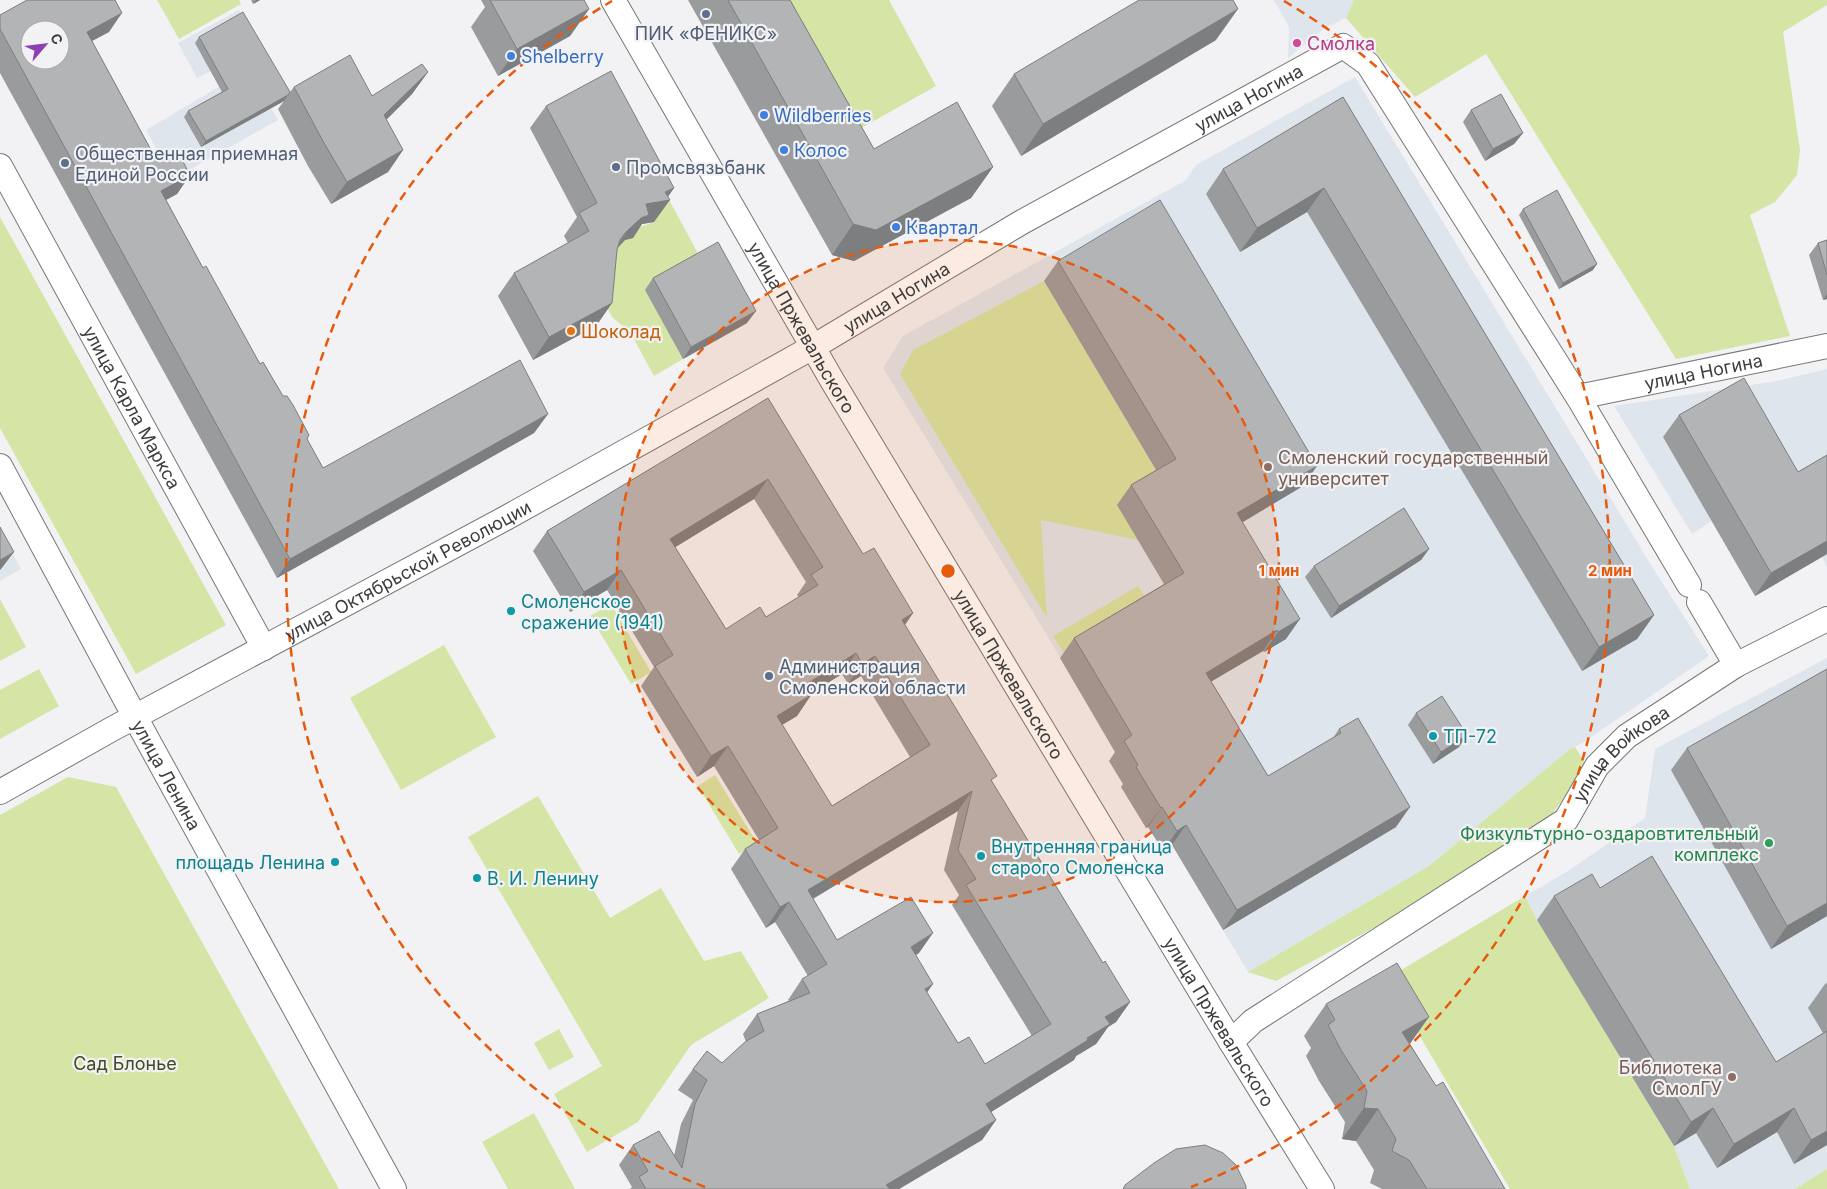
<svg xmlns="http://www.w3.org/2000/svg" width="1827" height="1189" font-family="Inter,sans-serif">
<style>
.built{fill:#dfe5ec}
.green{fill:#d5e5a6}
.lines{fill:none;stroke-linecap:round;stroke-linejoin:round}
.street-casing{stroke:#767778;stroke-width:26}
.street{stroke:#fff;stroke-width:24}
.wall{fill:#9a9b9c;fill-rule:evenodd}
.shaded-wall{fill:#7d7e7f}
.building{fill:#b3b4b5;stroke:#7d7e7f;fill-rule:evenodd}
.ring{fill:none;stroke:#e8590c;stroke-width:2.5;stroke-dasharray:9 6}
.service-dot{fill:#5c6f8a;stroke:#f2f2f4;stroke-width:2}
.hotel-dot{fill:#d1479c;stroke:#f2f2f4;stroke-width:2}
.shop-dot{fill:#3f7fe0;stroke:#f2f2f4;stroke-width:2}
.food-dot{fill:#e8710a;stroke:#f2f2f4;stroke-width:2}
.education-dot{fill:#8d6e63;stroke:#f2f2f4;stroke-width:2}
.culture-dot{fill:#0f9aa8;stroke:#f2f2f4;stroke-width:2}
.leisure-dot{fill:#2e9e5b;stroke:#f2f2f4;stroke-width:2}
.labels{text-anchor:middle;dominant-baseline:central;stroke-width:4.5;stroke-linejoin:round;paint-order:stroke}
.service-label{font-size:18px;fill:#4e5e75;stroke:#f2f2f4;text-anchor:start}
.hotel-label{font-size:18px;fill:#b23c85;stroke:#f2f2f4;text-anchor:start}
.shop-label{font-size:18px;fill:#366cbe;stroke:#f2f2f4;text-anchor:start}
.street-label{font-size:18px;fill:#3d3d3d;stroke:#f2f2f4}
.food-label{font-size:18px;fill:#c56008;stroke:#f2f2f4;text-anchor:start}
.education-label{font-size:18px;fill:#785e54;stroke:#f2f2f4;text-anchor:start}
.culture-label{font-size:18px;fill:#0d838f;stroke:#f2f2f4;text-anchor:start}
.leisure-label{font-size:18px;fill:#27864d;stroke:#f2f2f4;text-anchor:end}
.park-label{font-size:18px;fill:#414a21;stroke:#f2f2f4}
.centre{fill:#e8590c;stroke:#f2f2f4;stroke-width:2.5}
.ring-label{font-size:15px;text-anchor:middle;font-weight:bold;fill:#e8590c;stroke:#f2f2f4;stroke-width:4.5;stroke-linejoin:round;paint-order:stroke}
</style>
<rect width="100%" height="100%" fill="#f2f2f4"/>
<!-- built -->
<path class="built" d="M 1274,0 L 1354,0 L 1346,18 L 1325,28 L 1288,58 L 1289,27 Z
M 239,10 L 287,100 L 271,108 L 278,120 L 173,179 L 146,130 L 232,79 L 225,64 L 197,78 L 178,43 Z
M 1355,77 L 1651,565 L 1709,656 L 1584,742 L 1570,749 L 1429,866 L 1248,972 L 1173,846 L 1163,851 L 1149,826 L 1146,828 L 1142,821 L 1144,820 L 1109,761 L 1117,756 L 1045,632 L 883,368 L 903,336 L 1186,180 L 1196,165 Z
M 1827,369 L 1827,567 L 1822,557 L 1755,596 L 1712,521 L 1692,534 L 1614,406 L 1777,381 Z
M 0,530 L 21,569 L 0,581 Z
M 1827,658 L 1827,1169 L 1795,1189 L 1690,1189 L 1674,1146 L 1537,920 L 1525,896 L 1568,871 L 1645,818 L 1655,749 Z"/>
<!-- green -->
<path class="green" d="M 157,0 L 239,0 L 241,4 L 179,39 Z
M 783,0 L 889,0 L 936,86 L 856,131 Z
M 1354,0 L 1827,0 L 1827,5 L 1783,32 L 1800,151 L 1797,175 L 1775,202 L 1750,215 L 1790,336 L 1676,359 L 1486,54 L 1415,97 L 1346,18 Z
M 604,79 L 701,259 L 683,359 L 654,376 L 630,332 L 612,317 L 601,296 L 618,246 L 625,240 L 633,238 L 637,228 L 654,222 Z
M 0,217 L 226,625 L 136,674 L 0,428 Z
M 1044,281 L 1161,479 L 1118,505 L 1138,540 L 1041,520 L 1047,618 L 900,374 L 913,350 Z
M 1138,586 L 1150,605 L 1065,655 L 1053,636 Z
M 0,599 L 26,647 L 0,661 Z
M 611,604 L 651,672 L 631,684 L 590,616 Z
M 444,645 L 496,737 L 401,790 L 350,698 Z
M 39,669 L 59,706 L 0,739 L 0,690 Z
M 1575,747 L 1587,767 L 1549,818 L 1412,907 L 1276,981 L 1248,972 L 1429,866 L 1570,749 Z
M 715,775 L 757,843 L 739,854 L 698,786 Z
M 68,777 L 116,787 L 339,1189 L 0,1189 L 0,815 Z
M 538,796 L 610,918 L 661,888 L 704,961 L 741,951 L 769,998 L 691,1045 L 638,1122 L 587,1152 L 554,1094 L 602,1066 L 468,837 Z
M 1525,896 L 1537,920 L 1674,1146 L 1690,1189 L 1510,1189 L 1386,979 Z
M 559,1029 L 574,1057 L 549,1070 L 534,1043 Z
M 534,1113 L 575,1189 L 508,1189 L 482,1142 Z
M 1827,1169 L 1827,1189 L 1795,1189 Z"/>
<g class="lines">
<defs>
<g id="street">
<path id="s1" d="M 613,0 L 833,382 L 1231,1042 L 1322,1189"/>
<path id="s2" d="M 0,166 L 264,648"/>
<path id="s3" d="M 1578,397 L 1827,346"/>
<path id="s4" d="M 0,466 L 135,717 L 394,1189"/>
<path d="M 1699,602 L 1736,665"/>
<path id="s5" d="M 0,792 L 112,729 L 504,519 L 813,347 L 1022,222 L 1343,46 L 1368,64 L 1578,397 L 1689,585"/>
<path id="s6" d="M 1231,1042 L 1253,1021 L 1566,820 L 1597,766 L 1627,736 L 1736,665 L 1827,619"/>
</g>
</defs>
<!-- street casing -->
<use href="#street" class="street-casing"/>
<!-- street -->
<use href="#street" class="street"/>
</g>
<!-- wall -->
<path class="wall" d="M 251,0 L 260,0 L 253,4 Z
M 481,0 L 584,0 L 589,9 L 570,36 L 498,76 L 471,27 L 485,7 Z
M 688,0 L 790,0 L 874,149 L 993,167 L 971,198 L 854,261 L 832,255 Z
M 0,15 L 109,32 L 92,41 L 157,161 L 190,175 L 177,194 L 166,200 L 203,268 L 260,364 L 307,439 L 323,468 L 548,414 L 534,433 L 277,578 L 0,73 Z
M 199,37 L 290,92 L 294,87 L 372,96 L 428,72 L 412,94 L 386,120 L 403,150 L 388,172 L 331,204 L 308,166 L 278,109 L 284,101 L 201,147 L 184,117 L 188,111 L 222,92 L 195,43 Z
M 1216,40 L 1021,156 L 992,106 L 1014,74 Z
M 1343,97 L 1654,615 L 1637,639 L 1582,671 L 1307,212 L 1240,252 L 1206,194 L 1223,169 Z
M 546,106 L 674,188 L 668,196 L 654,222 L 642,224 L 633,238 L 625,240 L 618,247 L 617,250 L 612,303 L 596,326 L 533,360 L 498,296 L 514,273 L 568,243 L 564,236 L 577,217 L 530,128 Z
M 1471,110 L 1523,133 L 1514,144 L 1485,161 L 1463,122 Z
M 1523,209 L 1593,270 L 1559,289 L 1519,215 Z
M 1827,240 L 1827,299 L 1823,300 L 1809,255 L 1818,243 Z
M 1058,261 L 1303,486 L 1242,522 L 1286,639 L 1264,652 L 1263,651 L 1211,681 L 1268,776 L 1333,738 L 1339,729 L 1396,827 L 1223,930 L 1172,845 L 1163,851 L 1148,827 L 1146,828 L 1121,787 L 1123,784 L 1109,761 L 1115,752 L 1060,658 L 1074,638 L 1164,584 L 1117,505 L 1131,485 L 1156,470 L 1044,281 Z
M 653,278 L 747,323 L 683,359 L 645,290 Z
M 768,398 L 863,554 L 913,613 L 905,625 L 992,782 L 1103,963 L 1130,1002 L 1116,1022 L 1108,1027 L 1096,1044 L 1076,1056 L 1074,1060 L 991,1112 L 996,1120 L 982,1140 L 899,1189 L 630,1189 L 632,1187 L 619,1165 L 633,1145 L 674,1156 L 681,1124 L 693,1100 L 678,1090 L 693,1069 L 722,1063 L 746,1042 L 743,1034 L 757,1014 L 789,1001 L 788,1000 L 802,979 L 808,976 L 775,922 L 766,928 L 731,869 L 745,849 L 759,840 L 714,766 L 697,777 L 641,686 L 654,667 L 607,590 L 570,612 L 533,551 L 547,531 ZM 754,499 L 806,582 L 797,595 L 799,597 L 766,617 L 726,629 L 675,547 ZM 842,674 L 848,684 L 861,676 L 910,757 L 832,806 L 782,725 L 797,716 L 811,695 L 810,694 ZM 958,811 L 944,870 L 959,895 L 952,905 L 1032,1036 L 985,1064 L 958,1043 L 927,993 L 916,955 L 919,953 L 837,940 L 813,899 Z
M 1679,415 L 1798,472 L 1827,455 L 1827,554 L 1755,596 L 1663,437 Z
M 1429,549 L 1421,560 L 1331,618 L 1305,577 L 1314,566 Z
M 1827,669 L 1827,916 L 1771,949 L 1671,770 L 1687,748 Z
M 1416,713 L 1459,747 L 1433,764 L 1408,725 Z
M 1600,888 L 1776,1062 L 1823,1033 L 1808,1008 L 1825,984 L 1827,983 L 1827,1145 L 1794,1164 L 1777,1132 L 1717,1168 L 1696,1133 L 1674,1146 L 1537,920 L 1554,896 Z
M 1326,1004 L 1410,1044 L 1436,1086 L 1505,1189 L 1382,1189 L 1370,1183 L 1374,1170 L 1356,1141 L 1342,1139 L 1345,1122 L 1319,1081 L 1306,1056 L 1311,1048 L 1304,1036 Z"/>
<!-- shaded-wall -->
<path class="shaded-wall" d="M 256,0 L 260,0 L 253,4 Z
M 589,9 L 570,36 L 498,76 L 517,49 Z
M 1238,9 L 1216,40 L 1021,156 L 1043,124 Z
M 122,13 L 109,32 L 73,51 L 87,32 Z
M 428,72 L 412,94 L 368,138 L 384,115 Z
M 288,95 L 284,101 L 201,147 L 206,141 Z
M 1523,133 L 1514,144 L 1485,161 L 1493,149 Z
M 403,150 L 388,172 L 331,204 L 347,182 Z
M 993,167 L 971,198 L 854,261 L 832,255 L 853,224 Z
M 190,175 L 177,194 L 147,210 L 161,191 Z
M 674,188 L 665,201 L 670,200 L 654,222 L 642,224 L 633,238 L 625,240 L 610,256 L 646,204 Z
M 1324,188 L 1307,212 L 1240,252 L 1257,228 Z
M 1597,264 L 1593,270 L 1559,289 L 1563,283 Z
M 1827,294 L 1827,299 L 1823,300 Z
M 612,303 L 596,326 L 533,360 L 549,337 Z
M 756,311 L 747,323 L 683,359 L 691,347 Z
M 548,414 L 534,433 L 277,578 L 290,559 Z
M 1317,466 L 1303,486 L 1223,534 L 1237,513 Z
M 768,479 L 754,499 L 656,559 L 670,539 Z
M 1827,541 L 1827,554 L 1755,596 L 1771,573 Z
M 1429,549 L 1421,560 L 1331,618 L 1339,606 Z
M 14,552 L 1,569 L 0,570 L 0,560 Z
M 621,570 L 607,590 L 570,612 L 584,592 Z
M 913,613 L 899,633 L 902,620 Z
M 1654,615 L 1637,639 L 1582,671 L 1599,647 Z
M 1300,619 L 1286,639 L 1264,652 L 1278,632 Z
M 1277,630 L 1263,651 L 1192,693 L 1206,673 Z
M 856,653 L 842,674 L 791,705 L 805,685 Z
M 875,656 L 861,676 L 848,684 L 862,664 Z
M 811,695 L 797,716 L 763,736 L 777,716 Z
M 1467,735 L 1459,747 L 1433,764 L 1441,752 Z
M 728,746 L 714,766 L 697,777 L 711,756 Z
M 972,791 L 958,811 L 794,910 L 808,890 Z
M 1162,807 L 1148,827 L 1146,828 L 1161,808 Z
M 1410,807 L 1396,827 L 1223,930 L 1237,910 Z
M 1186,825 L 1172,845 L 1163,851 L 1177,831 Z
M 789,902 L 775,922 L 766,928 L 780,907 Z
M 1827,903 L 1827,916 L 1771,949 L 1787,926 Z
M 933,933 L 919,953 L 897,967 L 911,947 Z
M 933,984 L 919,1004 L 925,989 Z
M 1130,1002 L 1116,1022 L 1108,1027 L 1096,1044 L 1076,1056 L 1074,1060 L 972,1124 L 986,1104 L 1105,1017 Z
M 1429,1017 L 1407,1048 L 1402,1032 Z
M 1364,1108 L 1378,1109 L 1356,1141 L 1342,1139 Z
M 1713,1108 L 1696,1133 L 1674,1146 L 1691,1122 Z
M 1794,1108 L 1777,1132 L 1717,1168 L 1734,1144 Z
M 996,1120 L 982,1140 L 899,1189 L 883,1189 L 886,1185 Z
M 1827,1131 L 1827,1145 L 1794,1164 L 1811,1140 Z"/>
<!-- building -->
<path class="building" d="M 27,0 L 115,0 L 122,13 L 87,32 L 157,161 L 177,150 L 190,175 L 161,191 L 203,268 L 206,266 L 260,364 L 263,362 L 283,396 L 287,396 L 293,405 L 309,435 L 307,439 L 323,468 L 520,360 L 548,414 L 290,559 L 0,29 L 0,15 ZM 30,30 L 60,30 L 60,60 L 30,60 Z
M 490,0 L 584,0 L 589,9 L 517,49 Z
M 728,0 L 790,0 L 874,149 L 957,102 L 993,167 L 876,230 L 853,224 Z
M 1139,0 L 1233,0 L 1238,9 L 1043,124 L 1014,74 Z
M 243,12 L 290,92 L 288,95 L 206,141 L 188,111 L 228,89 L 199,37 Z
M 350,55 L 372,96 L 422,64 L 428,72 L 384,115 L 403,150 L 347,182 L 324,143 L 294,87 Z
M 611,71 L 674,188 L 665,192 L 670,200 L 646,204 L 649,215 L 641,218 L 625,233 L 620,240 L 617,250 L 612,303 L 549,337 L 514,273 L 589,231 L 579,213 L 597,203 L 546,106 Z
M 1501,94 L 1523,133 L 1493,149 L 1471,110 Z
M 1343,97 L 1654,615 L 1599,647 L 1324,188 L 1257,228 L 1223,169 Z
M 1557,190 L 1597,264 L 1563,283 L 1523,209 Z
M 1160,200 L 1317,466 L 1237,513 L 1300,619 L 1278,632 L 1277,630 L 1206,673 L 1268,776 L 1341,733 L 1339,729 L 1358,718 L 1410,807 L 1237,910 L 1186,825 L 1177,831 L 1162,807 L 1161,808 L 1136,767 L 1138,765 L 1124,741 L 1132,735 L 1074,638 L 1184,573 L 1131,485 L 1176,459 L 1058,261 Z
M 1827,240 L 1827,275 L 1818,243 Z
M 718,242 L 756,311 L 691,347 L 653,278 Z
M 1744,378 L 1798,472 L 1827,455 L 1827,541 L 1771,573 L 1679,415 Z
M 768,398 L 863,554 L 874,548 L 913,613 L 902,620 L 997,776 L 991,780 L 1103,963 L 1105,961 L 1130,1002 L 1105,1017 L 1110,1024 L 1087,1038 L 1088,1040 L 986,1104 L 996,1120 L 886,1185 L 890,1189 L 646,1189 L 639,1177 L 648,1171 L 633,1145 L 659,1131 L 682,1168 L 695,1104 L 707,1080 L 693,1069 L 707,1051 L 722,1063 L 745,1042 L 764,1031 L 757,1014 L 810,993 L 802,979 L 827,964 L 789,902 L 780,907 L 745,849 L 778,828 L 728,746 L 711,756 L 655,666 L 673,655 L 621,570 L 584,592 L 547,531 ZM 768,479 L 823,567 L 811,575 L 818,585 L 766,617 L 760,607 L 726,629 L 670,539 ZM 856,653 L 862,664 L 875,656 L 930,745 L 832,806 L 777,716 L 811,695 L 805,685 ZM 972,791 L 958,850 L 976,879 L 966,885 L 1051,1024 L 985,1064 L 969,1037 L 958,1043 L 925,989 L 933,984 L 911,947 L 933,933 L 911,897 L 837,940 L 808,890 Z
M 1404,508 L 1429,549 L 1339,606 L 1314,566 Z
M 0,527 L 14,552 L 0,560 Z
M 1827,669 L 1827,903 L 1787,926 L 1687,748 Z
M 1442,696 L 1467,735 L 1441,752 L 1416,713 Z
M 1652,856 L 1776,1062 L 1827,1031 L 1827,1131 L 1811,1140 L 1794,1108 L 1734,1144 L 1713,1108 L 1691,1122 L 1554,896 L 1592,874 L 1600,888 Z
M 1397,963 L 1429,1017 L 1402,1032 L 1436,1086 L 1443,1082 L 1505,1189 L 1427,1189 L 1409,1160 L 1392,1151 L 1396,1139 L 1378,1109 L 1364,1108 L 1367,1091 L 1341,1050 L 1328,1025 L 1335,1020 L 1326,1004 Z
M 1205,1145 L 1223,1153 L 1236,1165 L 1246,1186 L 1246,1189 L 1123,1189 L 1125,1185 L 1154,1163 L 1176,1149 Z"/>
<!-- distance rings -->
<circle cx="948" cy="571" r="331" fill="#e8590c" fill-opacity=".12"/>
<g class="ring">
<circle cx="948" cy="571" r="331"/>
<path d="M705 1187A662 662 0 0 1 612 1M1284 1A662 662 0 0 1 1191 1187"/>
</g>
<!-- markers -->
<g class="service-dot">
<circle cx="706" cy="14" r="5"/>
<circle cx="65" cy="163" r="5"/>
<circle cx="616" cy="167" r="5"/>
<circle cx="769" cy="676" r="5"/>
</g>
<circle class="hotel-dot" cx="1297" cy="43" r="5"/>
<g class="shop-dot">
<circle cx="511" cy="56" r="5"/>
<circle cx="764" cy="115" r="5"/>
<circle cx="784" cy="150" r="5"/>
<circle cx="896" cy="227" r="5"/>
</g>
<circle class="food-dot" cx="571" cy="331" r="5"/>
<g class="education-dot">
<circle cx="1268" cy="467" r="5"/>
<circle cx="1732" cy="1077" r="5"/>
</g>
<g class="culture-dot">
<circle cx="511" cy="611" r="5"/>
<circle cx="1433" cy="736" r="5"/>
<circle cx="981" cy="856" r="5"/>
<circle cx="335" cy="862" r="5"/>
<circle cx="477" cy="878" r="5"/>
</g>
<circle class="leisure-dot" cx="1769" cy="843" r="5"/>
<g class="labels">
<!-- service labels -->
<g class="service-label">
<text x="706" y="33" text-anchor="middle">ПИК «ФЕНИКС»</text>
<text x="75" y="153">Общественная приемная<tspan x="75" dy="21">Единой России</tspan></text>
<text x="626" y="167">Промсвязьбанк</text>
<text x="779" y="666">Администрация<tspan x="779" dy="21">Смоленской области</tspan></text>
</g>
<!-- hotel labels -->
<g class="hotel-label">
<text x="1307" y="43">Смолка</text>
</g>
<!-- shop labels -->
<g class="shop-label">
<text x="521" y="56">Shelberry</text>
<text x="774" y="115">Wildberries</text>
<text x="794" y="150">Колос</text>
<text x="906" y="227">Квартал</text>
</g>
<!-- street labels -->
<g class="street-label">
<text stroke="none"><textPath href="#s5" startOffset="1429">улица Ногина</textPath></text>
<text stroke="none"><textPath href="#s5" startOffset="1024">улица Ногина</textPath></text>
<text stroke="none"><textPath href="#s1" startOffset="378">улица Пржевальского</textPath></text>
<text stroke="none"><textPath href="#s3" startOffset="128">улица Ногина</textPath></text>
<text stroke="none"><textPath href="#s2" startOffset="275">улица Карла Маркса</textPath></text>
<text stroke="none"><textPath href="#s5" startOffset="464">улица Октябрьской Революции</textPath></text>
<text stroke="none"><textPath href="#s1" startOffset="782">улица Пржевальского</textPath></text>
<text stroke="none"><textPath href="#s6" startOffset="490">улица Войкова</textPath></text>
<text stroke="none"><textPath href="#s4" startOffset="351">улица Ленина</textPath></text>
<text stroke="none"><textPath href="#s1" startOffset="1188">улица Пржевальского</textPath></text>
</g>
<!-- food labels -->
<g class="food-label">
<text x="581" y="331">Шоколад</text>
</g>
<!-- education labels -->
<g class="education-label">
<text x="1278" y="457">Смоленский государственный<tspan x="1278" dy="21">университет</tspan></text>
<text x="1722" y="1067" text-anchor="end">Библиотека<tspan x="1722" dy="21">СмолГУ</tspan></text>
</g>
<!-- culture labels -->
<g class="culture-label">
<text x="521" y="601">Смоленское<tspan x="521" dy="21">сражение (1941)</tspan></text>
<text x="1443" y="736">ТП-72</text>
<text x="991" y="846">Внутренняя граница<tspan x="991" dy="21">старого Смоленска</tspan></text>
<text x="325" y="862" text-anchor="end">площадь Ленина</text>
<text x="487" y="878">В. И. Ленину</text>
</g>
<!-- leisure labels -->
<g class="leisure-label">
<text x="1759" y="833">Физкультурно-оздаровтительный<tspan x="1759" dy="21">комплекс</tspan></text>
</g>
<!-- park labels -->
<g class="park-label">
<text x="125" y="1063">Сад Блонье</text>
</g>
</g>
<circle cx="948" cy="571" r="8" class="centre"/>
<g class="ring-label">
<text x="1279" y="576">1 мин</text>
<text x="1610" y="576">2 мин</text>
</g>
<!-- north arrow -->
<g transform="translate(45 45) rotate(62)"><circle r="24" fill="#f2f2f4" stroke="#aaaaab"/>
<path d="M0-4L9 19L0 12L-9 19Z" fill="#8c40b2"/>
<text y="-8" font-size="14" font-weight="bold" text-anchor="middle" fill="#3d3d3d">С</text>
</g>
</svg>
